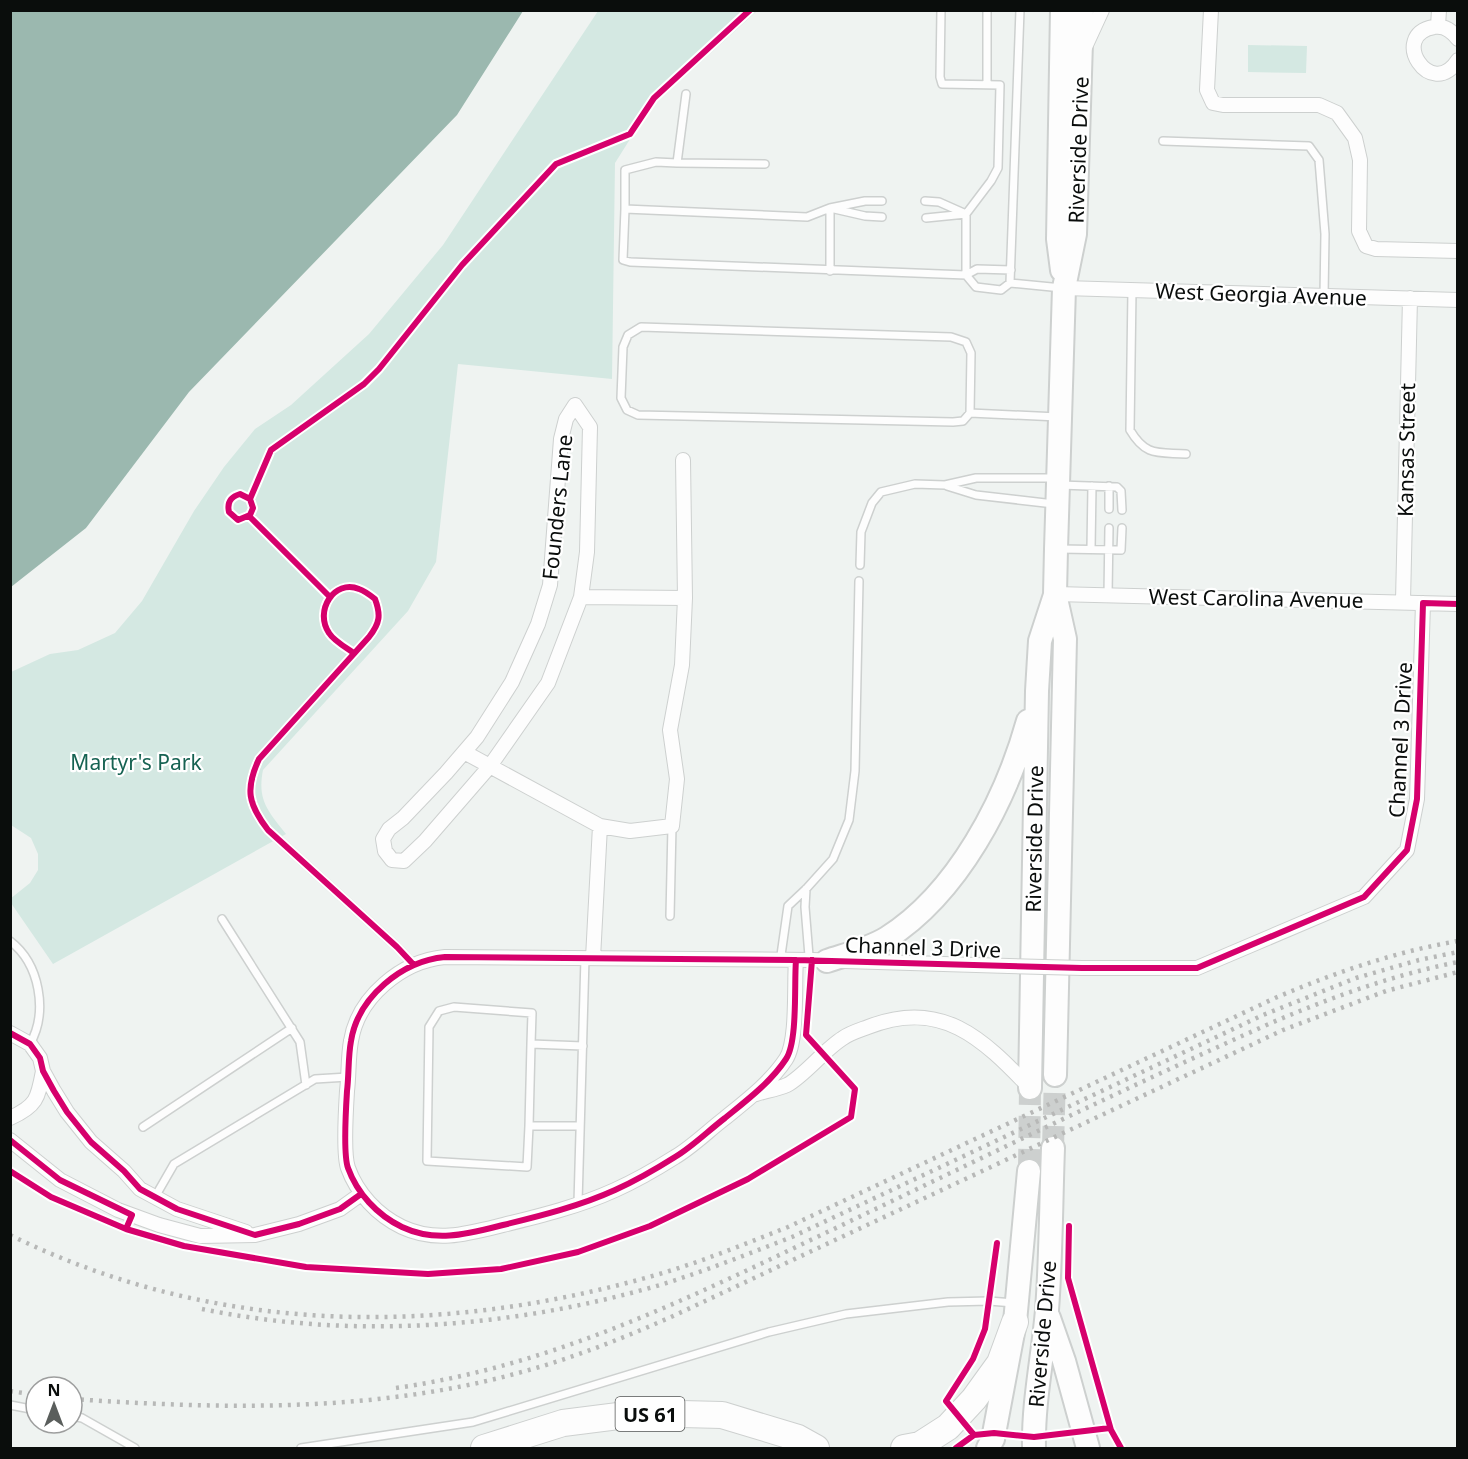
<svg xmlns="http://www.w3.org/2000/svg" width="1468" height="1459" font-family="'Noto Sans',sans-serif">
<style>
.green{fill:#d4e8e2}
.water{fill:#9bb8af}
.lines{fill:none;stroke-linecap:round;stroke-linejoin:round}
.primary-tunnel{stroke:#cdd0cf;stroke-width:22;stroke-dasharray:22 11;stroke-linecap:butt}
.service-casing{stroke:#cdd0cf;stroke-width:10}
.minor-casing{stroke:#cdd0cf;stroke-width:16}
.primary-casing{stroke:#cdd0cf;stroke-width:26}
.motorway-casing{stroke:#cdd0cf;stroke-width:28}
.service{stroke:#fdfdfd;stroke-width:7}
.minor{stroke:#fdfdfd;stroke-width:14}
.primary{stroke:#fdfdfd;stroke-width:22}
.motorway{stroke:#fdfdfd;stroke-width:26}
.rail{stroke:#b7b8b7;stroke-width:4.5;stroke-dasharray:3 6;stroke-linecap:butt}
.minor-bridge-casing{stroke:#cdd0cf;stroke-width:16;stroke-linecap:butt}
.minor-bridge{stroke:#fdfdfd;stroke-width:14}
.cycleway-casing{stroke:#fff;stroke-width:10}
.cycleway{stroke:#d6006c;stroke-width:6}
.labels{text-anchor:middle;dominant-baseline:central;stroke-width:4.5;stroke-linejoin:round;paint-order:stroke}
.shield{fill:#fff;stroke:#545655;stroke-width:1.5}
.shield-label{font-size:20px;font-weight:bold;fill:#0a0d0c}
.street-label{font-size:21px;fill:#0a0d0c;stroke:#fff}
.park-label{font-size:21px;fill:#166252;stroke:#fff}
</style>
<rect width="100%" height="100%" fill="#eff3f1"/>
<!-- green -->
<path class="green" d="M 598,11 L 757,11 L 649,109 L 615,163 L 612,379 L 458,364 L 436,562 L 408,611 L 263,770 C 257,800 268,811 286,834 L 53,964 L 11,903 L 10,899 L 30,883 L 38,870 L 38,854 L 31,838 L 11,825 L 11,672 L 50,654 L 78,650 L 115,633 L 142,601 L 194,511 L 224,467 L 255,429 L 291,405 L 369,334 L 443,245 Z
M 1248,45 L 1307,46 L 1306,73 L 1248,72 Z"/>
<!-- water -->
<path class="water" d="M 11,10 L 523,11 L 457,115 L 189,392 L 86,528 L 11,587 Z"/>
<g class="lines">
<!-- primary-tunnel -->
<path class="primary-tunnel" d="M 1053,1148 L 1055,1075
M 1029,1171 L 1030,1088"/>
<defs>
<path id="service" d="M 987,10 L 987,85
M 1020,10 L 1010,283 L 1062,288
M 686,94 L 677,163 L 656,162 L 625,170 L 625,209 L 807,217 L 830,208 L 830,271
M 1163,141 L 1309,146 L 1319,160 L 1325,234 L 1324,296
M 677,163 L 765,164
M 925,201 L 939,202 L 966,214 L 926,218
M 625,209 L 623,260 L 630,262 L 966,275 L 966,214 L 991,181 L 998,168 L 1000,85 L 942,84 L 940,77 L 941,10
M 882,217 L 865,216 L 830,208 L 865,201 L 882,201
M 1010,283 L 1001,290 L 976,287 L 966,275 L 977,269 L 1011,270
M 1132,290 L 1130,430 C 1146,457 1158,452 1186,454
M 970,413 L 963,421 L 953,422 L 638,415 L 627,410 L 621,398 L 623,347 L 628,335 L 641,327 L 951,337 L 966,342 L 971,353 L 970,413 L 1058,417
M 1060,485 L 1117,487 L 1121,491 L 1122,510
M 947,486 L 976,495 L 1054,504
M 1109,509 L 1109,486
M 1059,549 L 1121,550 L 1122,528
M 1091,549 L 1092,486
M 860,565 L 861,532 L 872,503 L 881,492 L 915,484 L 945,485 L 976,478 L 1056,478
M 1108,595 L 1109,528
M 354,653 C 345,647 334,641 329,633 C 314,611 334,579 359,589 C 365,591 370,595 375,599 C 381,615 380,623 369,637 L 259,759 C 245,789 248,804 268,830 L 397,947 L 413,964
M 670,916 L 672,826
M 222,919 L 300,1042 L 306,1085
M 10,941 C 40,964 48,1012 30,1044
M 787,957 L 781,955 L 788,906 L 806,889 L 833,859 L 849,820 L 855,771 L 859,581
M 803,958 L 809,956 L 805,907 L 806,889
M 529,1126 L 531,1044
M 580,1126 L 529,1126 L 527,1167 L 427,1161 L 429,1027 L 439,1011 L 454,1007 L 532,1013 L 531,1044 L 583,1046
M 143,1127 L 292,1028
M 155,1197 L 174,1164 L 315,1079 L 348,1077
M 578,1203 L 585,958
M 10,1405 L 36,1410
M 72,1416 L 82,1418 L 135,1448
M 301,1448 L 473,1422 L 769,1332 L 846,1314 L 948,1302 L 989,1301 L 1014,1303"/>
<path id="minor" d="M 1211,10 L 1207,90 L 1213,103 L 1223,105 L 1319,105 L 1337,113 L 1355,138 L 1360,160 L 1359,231 L 1366,246 L 1376,249 L 1458,251
M 1438,26 L 1439,10
M 1458,39 C 1452,31 1444,25 1434,27 C 1388,35 1431,102 1458,60
M 1085,47 L 1102,10
M 1064,288 L 1458,300
M 575,405 L 590,427 L 587,552 L 581,597 L 548,683 L 490,766 L 425,841 L 404,861 L 392,860 L 385,851 L 383,839 L 389,829 L 403,818 L 446,773 L 477,737 L 512,682 L 538,624 L 550,585 L 561,439 L 566,419 Z
M 1055,594 L 1458,604
M 581,597 L 685,598
M 1403,601 L 1410,298
M 464,752 L 600,826 L 630,831 L 672,826 L 677,779 L 670,730 L 682,665 L 685,598 L 683,460
M 593,958 L 600,826
M 796,960 C 794,983 798,1041 786,1059 C 771,1082 746,1101 725,1118 C 708,1131 692,1147 675,1157 C 656,1169 635,1181 615,1190 C 580,1206 540,1216 503,1225 C 467,1234 436,1243 402,1227 C 377,1215 357,1193 348,1168 C 343,1154 346,1107 347,1091 C 349,1075 348,1057 351,1041 C 358,997 402,961 445,957 L 812,960 L 1009,966
M 1082,968 L 1197,968 L 1364,897 L 1407,850 L 1417,799 L 1423,603
M 10,1033 L 30,1044 L 40,1058 L 43,1071 L 54,1091 L 67,1112 L 91,1142 L 124,1171 L 140,1189 L 177,1209 L 246,1232
M 756,1094 C 766,1091 778,1089 787,1085 C 804,1076 825,1049 843,1038 C 850,1033 860,1030 868,1027 C 941,998 982,1038 1030,1088
M 10,1118 C 37,1106 38,1098 43,1071
M 10,1140 L 60,1180 L 118,1210 L 159,1225 L 200,1236 L 255,1235 L 299,1224 L 340,1209 L 361,1194"/>
<path id="primary" d="M 1062,270 L 1058,239 L 1062,10
M 827,961 C 848,954 869,949 887,938 C 958,893 1006,800 1028,721
M 1055,1075 L 1065,639 L 1055,594 L 1056,549 L 1064,288 L 1075,234 L 1082,10
M 1030,1088 L 1037,691 L 1040,641 L 1055,595
M 1049,1318 L 1064,1361 L 1088,1448
M 988,1448 L 993,1439 L 1015,1322 L 1029,1171
M 1034,1448 C 1033,1402 1043,1357 1047,1310 C 1051,1257 1051,1202 1053,1148"/>
<path id="motorway" d="M 484,1448 L 563,1423 L 642,1413 L 722,1415 L 798,1438 L 816,1448
M 904,1448 L 920,1445 L 948,1427 L 974,1399 L 1000,1363 L 1015,1322"/>
</defs>
<!-- service casing -->
<use href="#service" class="service-casing"/>
<!-- minor casing -->
<use href="#minor" class="minor-casing"/>
<!-- primary casing -->
<use href="#primary" class="primary-casing"/>
<!-- motorway casing -->
<use href="#motorway" class="motorway-casing"/>
<!-- service -->
<use href="#service" class="service"/>
<!-- minor -->
<use href="#minor" class="minor"/>
<!-- primary -->
<use href="#primary" class="primary"/>
<!-- motorway -->
<use href="#motorway" class="motorway"/>
<!-- rail -->
<path class="rail" d="M 10,1235 C 216,1336 439,1337 656,1275 C 701,1262 745,1244 788,1227 L 1275,998 C 1334,973 1394,952 1458,941
M 202,1309 C 354,1340 512,1328 660,1285 C 705,1271 748,1254 792,1237 L 1263,1015 L 1356,978 L 1419,960 L 1458,952
M 396,1388 C 557,1365 693,1296 838,1227 C 982,1158 1125,1088 1271,1023 C 1332,997 1393,975 1458,962
M 10,1391 L 36,1395
M 72,1399 C 220,1409 373,1413 518,1373 C 571,1359 621,1339 671,1317 L 1283,1030 L 1386,991 L 1458,972"/>
<defs>
<path id="minor-bridge" d="M 1009,966 L 1082,968"/>
</defs>
<!-- minor-bridge casing -->
<use href="#minor-bridge" class="minor-bridge-casing"/>
<!-- minor-bridge -->
<use href="#minor-bridge" class="minor-bridge"/>
<defs>
<path id="cycleway" d="M 250,499 L 240,494 C 230,497 227,503 229,512 L 238,520 L 250,515 L 253,508 L 250,499 L 271,450 L 364,384 L 379,369 L 462,265 L 556,164 L 630,134 L 654,98 L 750,10
M 249,516 L 330,597
M 354,653 C 345,647 334,641 329,633 C 314,611 334,579 359,589 C 365,591 370,595 375,599 C 381,615 380,623 369,637 L 259,759 C 245,789 248,804 268,830 L 397,947 L 413,964
M 796,960 C 794,983 798,1041 786,1059 C 771,1082 746,1101 725,1118 C 708,1131 692,1147 675,1157 C 656,1169 635,1181 615,1190 C 580,1206 540,1216 503,1225 C 467,1234 436,1243 402,1227 C 377,1215 357,1193 348,1168 C 343,1154 346,1107 347,1091 C 349,1075 348,1057 351,1041 C 358,997 402,961 445,957 L 796,960 L 1082,968 L 1197,968 L 1364,897 L 1407,850 L 1417,799 L 1423,603 L 1458,604
M 10,1033 L 30,1044 L 40,1058 L 43,1071 L 54,1091 L 67,1112 L 91,1142 L 124,1171 L 140,1189 L 177,1209 L 255,1235 L 299,1224 L 340,1209 L 361,1194
M 10,1140 L 60,1180 L 132,1215 L 126,1229
M 10,1171 L 51,1197 L 126,1229 L 184,1246 L 306,1267 L 428,1274 L 501,1269 L 578,1252 L 650,1226 L 748,1179 L 851,1117 L 855,1089 L 806,1035 L 812,960
M 1069,1226 L 1068,1278 L 1111,1430 L 1121,1448
M 974,1435 L 946,1401 L 973,1359 L 985,1329 L 997,1243
M 956,1448 L 974,1435 L 994,1433 L 1034,1437 L 1110,1428"/>
</defs>
<!-- cycleway casing -->
<use href="#cycleway" class="cycleway-casing"/>
<!-- cycleway -->
<use href="#cycleway" class="cycleway"/>
</g>
<g class="labels">
<!-- shield labels -->
<rect class="shield" x="615.5" y="1397" width="69" height="34" rx="4.5"/>
<g class="shield-label">
<text x="650" y="1414">US 61</text>
</g>
<!-- street labels -->
<g class="street-label">
<text transform="translate(1078 150) rotate(-88)">Riverside Drive</text>
<text transform="translate(1261 294) rotate(2)">West Georgia Avenue</text>
<text transform="translate(1406 450) rotate(-89)">Kansas Street</text>
<text transform="translate(557 507) rotate(-84)">Founders Lane</text>
<text transform="translate(1256 598) rotate(1)">West Carolina Avenue</text>
<text transform="translate(1400 740) rotate(-87)">Channel 3 Drive</text>
<text transform="translate(1034 839) rotate(-89)">Riverside Drive</text>
<text transform="translate(923 947) rotate(2)">Channel 3 Drive</text>
<text transform="translate(1042 1334) rotate(-85)">Riverside Drive</text>
</g>
<!-- park labels -->
<g class="park-label">
<text x="136" y="762">Martyr's Park</text>
</g>
</g>
<!-- border -->
<rect width="1468" height="1459" fill="none" stroke="#0a0d0c" stroke-width="24"/>
<!-- north arrow -->
<g transform="translate(54 1405)"><circle r="28" fill="#ffffff" stroke="#9d9e9e" stroke-width="1.5"/>
<path d="M0-4.5L10 22L0 15L-10 22Z" fill="#5a5e5c"/>
<text y="-9" font-size="16" font-weight="bold" text-anchor="middle" fill="#0a0d0c">N</text>
</g>
</svg>
